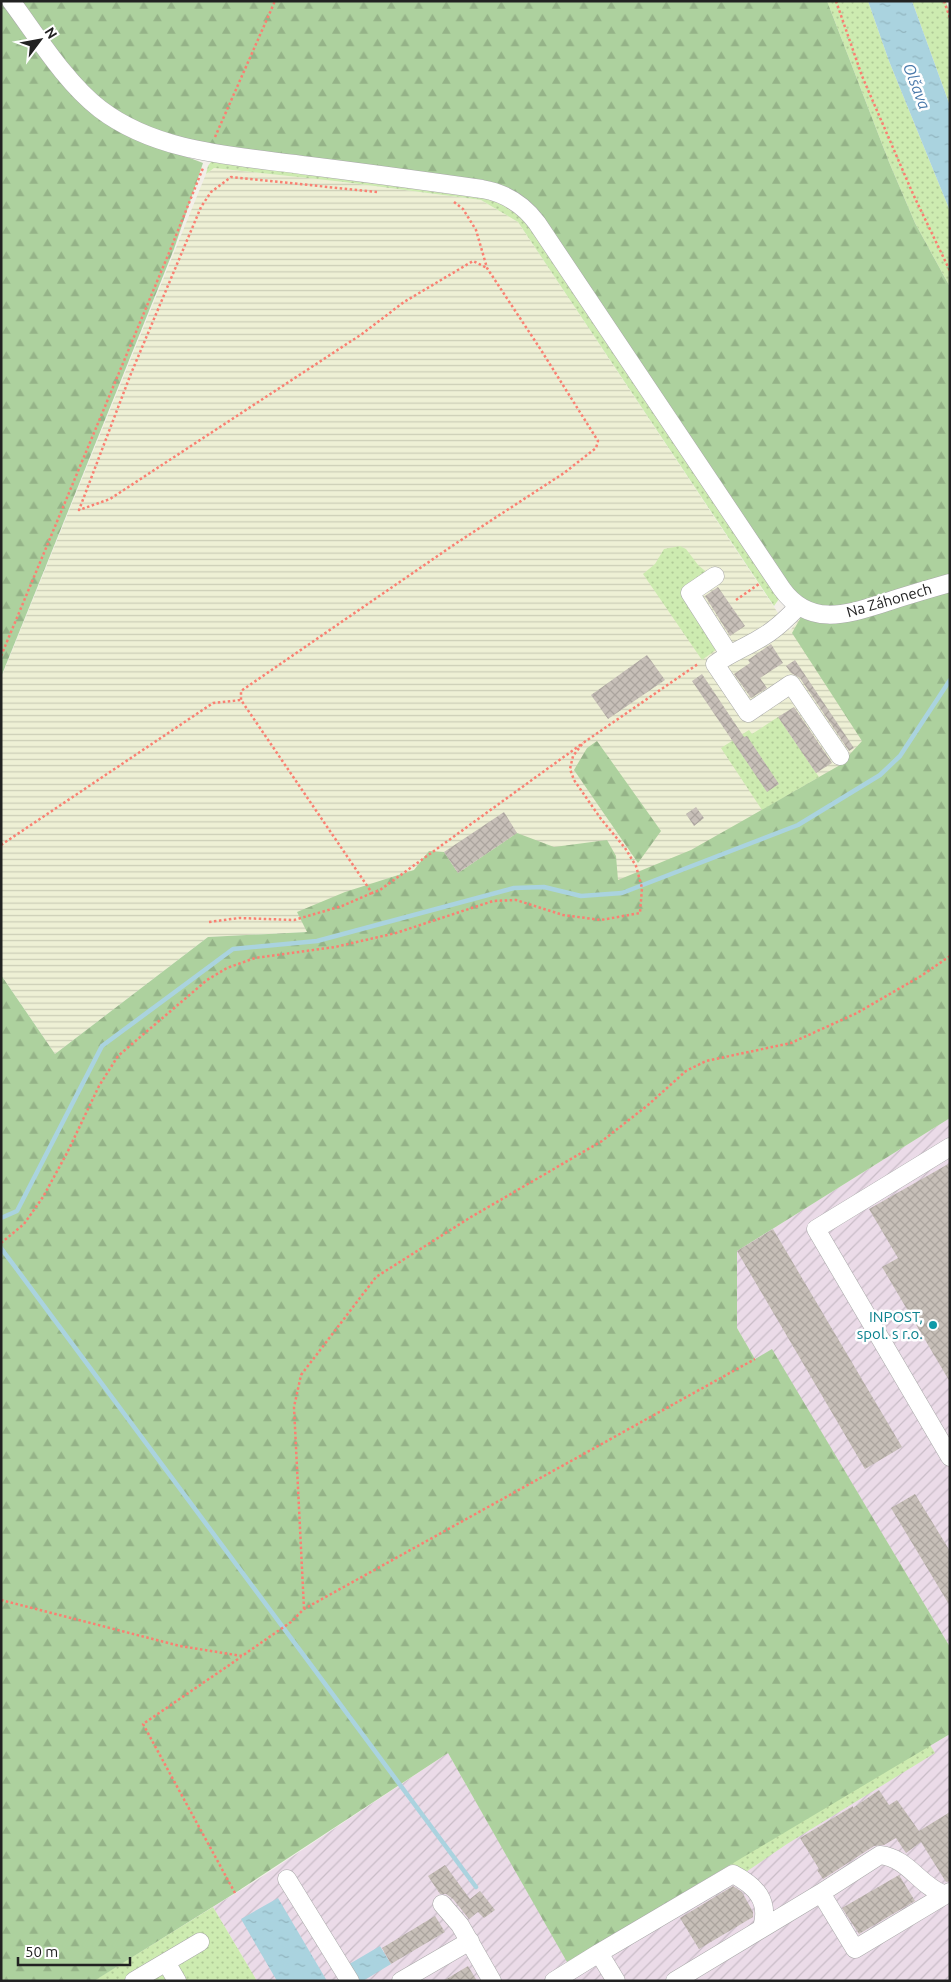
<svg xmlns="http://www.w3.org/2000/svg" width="951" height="1982" font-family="Ubuntu,sans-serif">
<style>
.industrial{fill:url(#industrial-furrows)}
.farmland{fill:url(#farmland-rules)}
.grass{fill:url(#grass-dots)}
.forest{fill:url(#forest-firs)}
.water{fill:url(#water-ripples)}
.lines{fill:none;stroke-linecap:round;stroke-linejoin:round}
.stream{stroke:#aad3df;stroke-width:4.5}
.building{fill:url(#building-cross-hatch)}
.minor-casing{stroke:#a9a9a9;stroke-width:19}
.path{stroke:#fa8072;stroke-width:2.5;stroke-dasharray:2.5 2.5;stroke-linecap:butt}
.minor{stroke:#fff;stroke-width:18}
.culture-dot{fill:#0f9aa8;stroke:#fff;stroke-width:2}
.labels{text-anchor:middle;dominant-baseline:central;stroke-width:5;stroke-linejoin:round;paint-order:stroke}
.street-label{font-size:15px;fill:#222;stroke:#fff}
.culture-label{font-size:15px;fill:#0d838f;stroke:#fff;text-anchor:end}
.water-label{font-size:16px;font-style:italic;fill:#4a7aab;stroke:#fff}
</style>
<defs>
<pattern id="industrial-furrows" width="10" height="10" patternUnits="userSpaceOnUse" patternTransform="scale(1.25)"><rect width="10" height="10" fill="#ebdbe8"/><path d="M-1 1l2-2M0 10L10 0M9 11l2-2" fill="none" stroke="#c9bcc7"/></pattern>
<pattern id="farmland-rules" width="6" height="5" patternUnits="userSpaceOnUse" patternTransform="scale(1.25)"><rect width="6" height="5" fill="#eef0d5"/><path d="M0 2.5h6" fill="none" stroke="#ccceb7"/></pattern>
<pattern id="grass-dots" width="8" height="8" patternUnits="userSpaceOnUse" patternTransform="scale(1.25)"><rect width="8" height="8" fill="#cdebb0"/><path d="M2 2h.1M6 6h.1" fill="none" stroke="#b0c997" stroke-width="1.8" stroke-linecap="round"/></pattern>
<pattern id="forest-firs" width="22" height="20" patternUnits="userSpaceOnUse" patternTransform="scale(1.25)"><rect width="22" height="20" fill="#add19e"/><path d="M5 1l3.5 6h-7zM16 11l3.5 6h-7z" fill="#95b388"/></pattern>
<pattern id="water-ripples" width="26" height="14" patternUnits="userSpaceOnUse" patternTransform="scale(1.25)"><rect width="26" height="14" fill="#aad3df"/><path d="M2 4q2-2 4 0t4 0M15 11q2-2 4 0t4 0" fill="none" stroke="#92b5bf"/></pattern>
<pattern id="building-cross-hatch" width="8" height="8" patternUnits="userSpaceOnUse" patternTransform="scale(1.25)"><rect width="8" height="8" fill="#c7bfb8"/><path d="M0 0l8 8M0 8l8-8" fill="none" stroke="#aba49e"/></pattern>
</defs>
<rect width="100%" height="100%" fill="#f2efe9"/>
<!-- industrial -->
<path class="industrial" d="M 950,1118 L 950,1647 L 772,1350 L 755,1359 L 737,1328 L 737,1251 Z
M 950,1734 L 950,1981 L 257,1981 L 213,1907 L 254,1882 L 448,1753 L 568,1962 Z"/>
<!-- farmland -->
<path class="farmland" d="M 214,168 L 344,182 L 481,200 L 518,222 L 790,631 L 801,616 L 950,853 L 307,932 L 208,937 L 55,1054 L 1,975 L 1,678 L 206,174 Z"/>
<!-- grass -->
<path class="grass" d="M 827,1 L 868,1 L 889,61 L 950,211 L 950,287 L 915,223 L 889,162 Z
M 912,1 L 946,1 L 950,12 L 950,106 Z
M 213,159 L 486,194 L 523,214 L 781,596 L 774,606 L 518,222 L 481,200 L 344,182 L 214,168 L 206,174 L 208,166 Z
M 680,546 L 686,549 L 698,565 L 710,575 L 682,594 L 717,649 L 702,660 L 643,574 L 655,564 L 664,549 Z
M 778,717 L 819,777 L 762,810 L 721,748 L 749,730 L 752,734 Z
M 930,1745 L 935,1753 L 787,1844 L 743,1874 L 730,1864 Z
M 213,1907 L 257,1981 L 94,1981 L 95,1980 Z"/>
<!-- forest -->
<path class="forest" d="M 1,1 L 5,1 L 130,135 L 203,163 L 174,249 L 1,677 Z
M 14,1 L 827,1 L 889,162 L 915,223 L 950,287 L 950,576 L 847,608 L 821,607 L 801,601 L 786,586 L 529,205 L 207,146 L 141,126 L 93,95 Z
M 950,588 L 950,1118 L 737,1251 L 737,1328 L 755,1359 L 772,1349 L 950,1647 L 950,1734 L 567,1962 L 448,1753 L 235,1893 L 94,1981 L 1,1981 L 1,975 L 55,1054 L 208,937 L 307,932 L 297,912 L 345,892 L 414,870 L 429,851 L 444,852 L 458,873 L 517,833 L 554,847 L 607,840 L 616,856 L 618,880 L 691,850 L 751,816 L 840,765 L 862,741 L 792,633 L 801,617 L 843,621 Z
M 597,741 L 661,831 L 638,863 L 574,770 L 587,748 Z"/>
<!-- water -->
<path class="water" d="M 868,1 L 912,1 L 950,106 L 950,211 L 889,61 Z
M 278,1898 L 327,1981 L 277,1981 L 241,1919 Z
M 380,1946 L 391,1964 L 363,1981 L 355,1981 L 346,1966 Z"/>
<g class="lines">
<!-- stream -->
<path class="stream" d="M 1,1218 L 17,1211 L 102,1046 L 233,949 L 317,941 L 514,888 L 544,887 L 581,896 L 622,893 L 798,825 L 880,775 L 900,756 L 950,680
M 1,1248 L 476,1887"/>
</g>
<!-- building -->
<path class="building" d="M 718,587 L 745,626 L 730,636 L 705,596 Z
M 771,644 L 783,663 L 760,678 L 767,688 L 751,698 L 734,674 L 750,663 L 748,660 Z
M 647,655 L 665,680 L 608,719 L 591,695 Z
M 795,660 L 854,748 L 849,751 L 800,678 L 791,673 L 786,666 Z
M 702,674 L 744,737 L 747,736 L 779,784 L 767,792 L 692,681 Z
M 794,707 L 832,763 L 816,773 L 778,717 Z
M 696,807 L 704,818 L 694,826 L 686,814 Z
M 504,812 L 517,833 L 458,873 L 444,852 Z
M 950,1163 L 950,1382 L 882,1267 L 898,1258 L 869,1209 Z
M 773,1229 L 902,1447 L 865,1469 L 737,1251 Z
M 915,1494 L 950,1551 L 950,1606 L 891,1508 Z
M 879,1790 L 889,1805 L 897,1800 L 919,1831 L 950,1812 L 950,1881 L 946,1882 L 921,1842 L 906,1853 L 896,1838 L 884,1845 L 874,1846 L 823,1879 L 817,1870 L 819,1869 L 800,1838 L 853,1806 L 853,1808 Z
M 445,1865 L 470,1899 L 480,1891 L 495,1910 L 484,1918 L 478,1912 L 469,1919 L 453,1899 L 446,1894 L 440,1894 L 428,1876 Z
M 899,1875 L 915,1901 L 859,1934 L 842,1908 Z
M 733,1886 L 742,1892 L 753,1912 L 753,1917 L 699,1949 L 680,1918 Z
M 435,1916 L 445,1932 L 391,1964 L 382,1948 Z
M 468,1966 L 477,1981 L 443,1981 Z"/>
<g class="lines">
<defs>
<path id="minor" d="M 11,1 C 37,36 66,83 100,109 C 159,154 239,156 310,166 C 367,173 425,181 482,189 C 505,193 523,204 537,223 L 782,589 C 810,628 848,614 887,602 C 908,595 929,589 950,583
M 715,576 L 690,593 L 729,654
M 798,607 C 786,619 774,631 759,639 C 744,648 729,654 715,664 L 748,713 L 791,684 L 840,756
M 950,1147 L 816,1229 L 950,1457
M 287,1879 L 350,1981
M 943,1894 C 919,1885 908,1858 880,1855 L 821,1893 L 855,1949 L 950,1892
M 442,1904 L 460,1925 L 492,1981
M 599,1953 L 733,1874 C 756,1886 770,1901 762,1928
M 166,1962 L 177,1981
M 134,1981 L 200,1942
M 401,1981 L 470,1941
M 554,1981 L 599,1953 L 616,1981
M 675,1981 L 821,1893"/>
</defs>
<!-- minor casing -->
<use href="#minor" class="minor-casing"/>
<!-- path -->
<path class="path" d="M 836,1 L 862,76 L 913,194 L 950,271
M 944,1 L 950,18
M 215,137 L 275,1
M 377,192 L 231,177 L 211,192 L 201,207 L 130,376 L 79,510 L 110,499 L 362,334 L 404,302 L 473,261 L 487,268
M 454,202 L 463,209 L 476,230 L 487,268 L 541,350 L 598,441 L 596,448 L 564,473 L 455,544 L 241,691 L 241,700 L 372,893 L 380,890 L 583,743
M 736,600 L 759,584
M 1,656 L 171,248 L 203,168
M 1,845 L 213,703 L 241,700
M 209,922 L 239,918 L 294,920 L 342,906 L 372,893
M 1,1243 L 24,1224 L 43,1197 L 67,1153 L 99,1086 L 118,1056 L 207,980 L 227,968 L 255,958 L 335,947 L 396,933 L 493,901 L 516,900 L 563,915 L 601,920 L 640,913 L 642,888 L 636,866 L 625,848 L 601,819 L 574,780 L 570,769 L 573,756 L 583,743 L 698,664
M 1,1600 L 180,1646 L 242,1656 L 291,1622 L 304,1609 L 755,1359
M 304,1609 L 294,1407 L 301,1375 L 376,1277 L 471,1217 L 602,1141 L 648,1105 L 686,1071 L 706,1061 L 791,1043 L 857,1013 L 921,976 L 950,956
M 235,1893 L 143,1724 L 241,1657"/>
<!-- minor -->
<use href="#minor" class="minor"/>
</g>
<!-- markers -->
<circle class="culture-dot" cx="933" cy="1325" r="5"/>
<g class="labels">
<!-- street labels -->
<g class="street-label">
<text transform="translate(889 600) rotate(-16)">Na Záhonech</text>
</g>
<!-- culture labels -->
<g class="culture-label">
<text x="923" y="1316">INPOST,<tspan x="923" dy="17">spol. s r.o.</tspan></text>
</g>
<!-- water labels -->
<g class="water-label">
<text transform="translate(917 86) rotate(69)">Olšava</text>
</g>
</g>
<!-- border -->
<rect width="951" height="1982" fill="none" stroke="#222222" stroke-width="5"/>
<!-- north arrow -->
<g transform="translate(40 40) rotate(58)" stroke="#ffffff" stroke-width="4" paint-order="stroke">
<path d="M0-4L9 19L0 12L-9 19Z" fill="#222222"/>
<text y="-8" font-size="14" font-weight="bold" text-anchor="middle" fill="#222222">N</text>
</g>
<!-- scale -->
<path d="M18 1957v8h112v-8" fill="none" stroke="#222222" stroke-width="2.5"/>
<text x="25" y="1957" font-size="15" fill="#222222" stroke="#ffffff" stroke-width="4" paint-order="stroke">50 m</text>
</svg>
